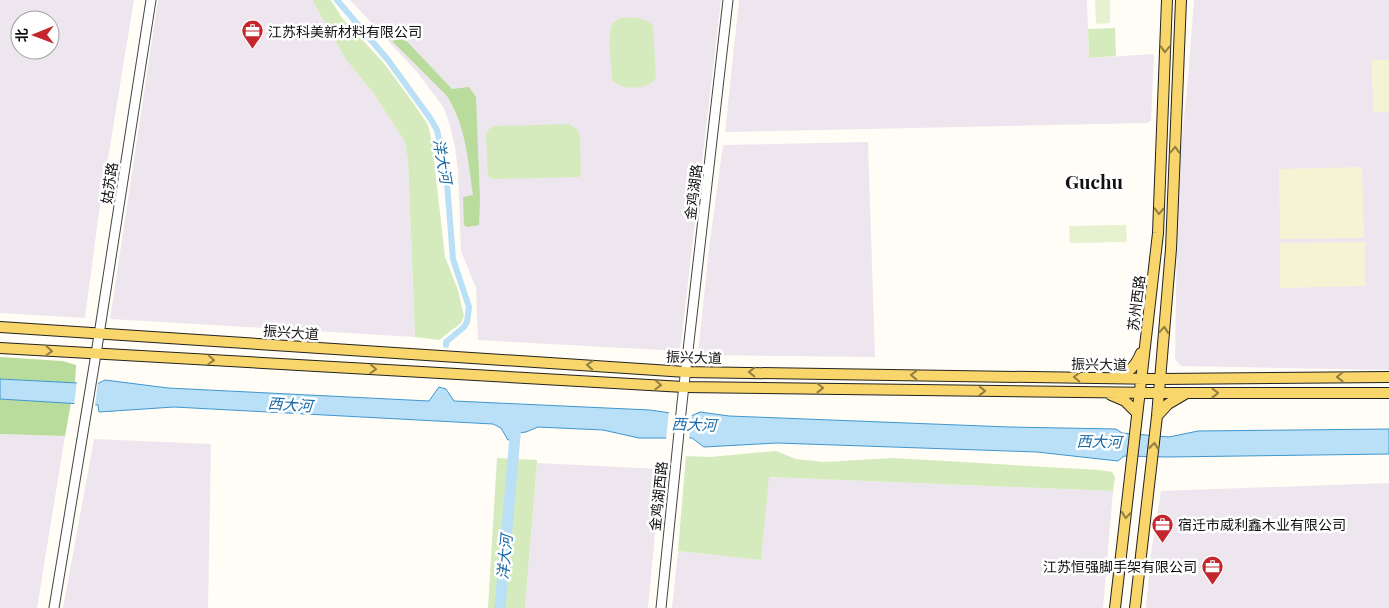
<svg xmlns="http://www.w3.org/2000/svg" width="1389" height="608" font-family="'Playfair Display','Noto Sans SC',serif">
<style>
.industrial{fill:#eee6ef;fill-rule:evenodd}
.farmland{fill:#f6f3d4}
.green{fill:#d5ebbd}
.forest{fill:#b9dc9c}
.pitch{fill:#e6f2cf}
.water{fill:#b9e0f7;stroke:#3f96cf}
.pier{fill:#fffdf5}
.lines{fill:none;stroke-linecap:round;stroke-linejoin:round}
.canal{stroke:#b9e0f7;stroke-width:6}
.river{stroke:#b9e0f7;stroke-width:11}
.minor-casing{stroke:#444;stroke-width:11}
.major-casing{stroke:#222;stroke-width:12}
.minor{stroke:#fff;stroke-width:9}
.major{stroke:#f9d66b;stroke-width:10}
.oneway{stroke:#917d42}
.labels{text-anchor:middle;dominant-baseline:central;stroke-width:5;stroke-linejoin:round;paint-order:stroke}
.poi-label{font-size:14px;fill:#111;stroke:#fff;text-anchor:start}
.street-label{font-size:14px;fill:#111;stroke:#fff}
.water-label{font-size:15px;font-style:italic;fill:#1768a6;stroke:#fff}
.district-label{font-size:19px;font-weight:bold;fill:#111;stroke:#fff}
</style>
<rect width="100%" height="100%" fill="#fffdf5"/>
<!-- industrial -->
<path class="industrial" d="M 0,0 L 134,0 L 98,219 L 85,318 L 0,313 ZM 20,20 L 50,20 L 50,50 L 20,50 Z
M 158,0 L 312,0 L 346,60 L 372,91 L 405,142 L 408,161 L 415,337 L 110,319 Z
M 350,0 L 721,0 L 680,351 L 478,340 L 476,288 L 461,251 L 458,171 L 455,147 L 450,126 L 444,108 L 417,72 Z
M 739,0 L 1087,0 L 1089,58 L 1154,54 L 1151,121 L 1146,123 L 725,132 Z
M 1194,0 L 1389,0 L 1389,370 L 1181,366 L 1175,359 L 1178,174 L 1188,79 Z
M 868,142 L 875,357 L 698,355 L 709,248 L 723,145 Z
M 0,434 L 65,436 L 37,608 L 0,608 Z
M 94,439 L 211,444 L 208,608 L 63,608 Z
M 537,463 L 661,469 L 648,608 L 525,608 Z
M 768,477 L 1113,491 L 1103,608 L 672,608 L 678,551 L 761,560 Z
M 1389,483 L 1389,608 L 1146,608 L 1151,554 L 1161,491 Z"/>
<!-- farmland -->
<path class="farmland" d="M 1389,60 L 1389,112 L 1373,112 L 1372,60 Z
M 1362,167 L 1364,238 L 1280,239 L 1279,169 Z
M 1365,242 L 1365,286 L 1280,288 L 1280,243 Z"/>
<!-- green -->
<path class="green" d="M 312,0 L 331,0 L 342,18 L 383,62 L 414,104 L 428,125 L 432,142 L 445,257 L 458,290 L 464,316 L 461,323 L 439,340 L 415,337 L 408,161 L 405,142 L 372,91 L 346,60 Z
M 620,18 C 632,18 644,16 653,26 L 656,78 C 649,90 621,91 612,80 C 612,68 606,31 613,23 C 615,21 617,20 620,18 Z
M 1115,28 L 1116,56 L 1089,58 L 1088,29 Z
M 569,124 L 577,129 L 580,136 L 581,174 L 579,177 L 493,179 L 488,176 L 486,135 L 489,129 L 494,126 Z
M 776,451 L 796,459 L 823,462 L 893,458 L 1099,470 L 1112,472 L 1115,477 L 1113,491 L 769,477 L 761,560 L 678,551 L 686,456 L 710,457 Z
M 497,458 L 537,460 L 537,463 L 525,608 L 488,608 Z"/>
<!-- forest -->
<path class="forest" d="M 398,32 L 452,89 L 469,87 L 476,97 L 480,200 L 479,225 L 467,227 L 464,225 L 463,197 L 473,195 C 468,161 466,126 447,96 L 391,40 Z
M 0,357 L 62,361 L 76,365 L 75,383 L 0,379 Z
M 0,399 L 71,403 L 65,436 L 0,434 Z"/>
<!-- pitch -->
<path class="pitch" d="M 1095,0 L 1110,0 L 1110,23 L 1096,24 Z
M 1126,225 L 1127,242 L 1070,243 L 1069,226 Z"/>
<!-- water -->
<path class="water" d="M 0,379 L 97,384 L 105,380 L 168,388 L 429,401 L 439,387 L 446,389 L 454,401 L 650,410 L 691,416 L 700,412 L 729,416 L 1009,427 L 1116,429 L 1122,433 L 1169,437 L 1198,431 L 1389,429 L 1389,454 L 1168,457 L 1124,456 L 1118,461 L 1037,452 L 777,443 L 704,447 L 692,438 L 639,438 L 603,430 L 538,427 L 526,432 L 518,433 L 516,440 L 508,440 L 501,428 L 493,424 L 174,407 L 99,412 L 98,405 L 0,399 Z"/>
<!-- pier -->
<path class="pier" d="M 77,381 L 98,381 L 95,407 L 74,406 Z
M 669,411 L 692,413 L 689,440 L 666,439 Z"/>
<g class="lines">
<!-- canal -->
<path class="canal" d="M 337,0 L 388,60 L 430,118 L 437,130 L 446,171 L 453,259 L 469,307 L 467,322 L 464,327 L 446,342 L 446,345"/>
<!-- river -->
<path class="river" d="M 500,608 L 516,425"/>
<defs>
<path id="minor" d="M 54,608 L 96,354 L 151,0
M 661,608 L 682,403 L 728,0"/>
<path id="major" d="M 0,327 L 686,372 L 1161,379 L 1389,377
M 0,348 L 684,387 L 1160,393 L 1389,393
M 1116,376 C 1130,373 1136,365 1141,353
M 1111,395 L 1125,401 L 1137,413
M 1157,416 L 1168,404 L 1185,394
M 1115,608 L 1158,233 L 1167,0
M 1135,608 L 1157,416 L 1171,249 L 1181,0"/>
</defs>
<!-- minor casing -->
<use href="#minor" class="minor-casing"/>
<!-- major casing -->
<use href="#major" class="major-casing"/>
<!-- minor -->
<use href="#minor" class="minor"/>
<!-- major -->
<use href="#major" class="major"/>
</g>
<!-- one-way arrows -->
<defs><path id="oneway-chevron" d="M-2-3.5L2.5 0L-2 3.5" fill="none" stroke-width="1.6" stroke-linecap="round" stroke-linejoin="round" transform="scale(1.25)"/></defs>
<g class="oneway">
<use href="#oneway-chevron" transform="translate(1165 49) rotate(92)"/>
<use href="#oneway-chevron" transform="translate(1175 150) rotate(-88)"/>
<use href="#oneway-chevron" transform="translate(1159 211) rotate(92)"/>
<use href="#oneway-chevron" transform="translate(1164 330) rotate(-85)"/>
<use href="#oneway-chevron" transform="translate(49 351) rotate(3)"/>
<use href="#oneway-chevron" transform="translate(211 360) rotate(3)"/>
<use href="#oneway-chevron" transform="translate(590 365) rotate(-176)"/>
<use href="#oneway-chevron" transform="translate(373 369) rotate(3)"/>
<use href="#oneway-chevron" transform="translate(752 372) rotate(-179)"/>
<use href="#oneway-chevron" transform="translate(914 375) rotate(-179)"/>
<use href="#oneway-chevron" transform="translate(1077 377) rotate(-179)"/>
<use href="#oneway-chevron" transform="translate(1340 377) rotate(179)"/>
<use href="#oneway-chevron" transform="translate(658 385) rotate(3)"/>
<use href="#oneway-chevron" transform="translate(820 388) rotate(1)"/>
<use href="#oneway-chevron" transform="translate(982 391) rotate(1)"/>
<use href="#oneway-chevron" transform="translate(1215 393)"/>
<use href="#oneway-chevron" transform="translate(1154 446) rotate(-84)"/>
<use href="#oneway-chevron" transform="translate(1126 515) rotate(97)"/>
</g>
<!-- icons -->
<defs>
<symbol id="office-pin" viewBox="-11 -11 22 30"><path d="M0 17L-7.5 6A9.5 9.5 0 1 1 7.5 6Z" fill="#c4262e" stroke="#fff"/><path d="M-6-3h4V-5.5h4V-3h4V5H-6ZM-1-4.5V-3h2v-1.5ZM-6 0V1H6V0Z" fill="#fff"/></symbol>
</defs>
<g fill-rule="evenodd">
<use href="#office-pin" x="240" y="18" width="25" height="34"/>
<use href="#office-pin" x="1150" y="512" width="25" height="34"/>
<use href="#office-pin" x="1200" y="554" width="25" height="34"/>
</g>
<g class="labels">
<!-- poi labels -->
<g class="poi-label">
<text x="268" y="31">江苏科美新材料有限公司</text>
<text x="1178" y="524">宿迁市威利鑫木业有限公司</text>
<text x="1197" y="566" text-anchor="end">江苏恒强脚手架有限公司</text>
</g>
<!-- street labels -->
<g class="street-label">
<text transform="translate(109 183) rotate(-81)">姑苏路</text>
<text transform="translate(693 192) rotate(-83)">金鸡湖路</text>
<text transform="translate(1136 303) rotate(-83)">苏州西路</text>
<text transform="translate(291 332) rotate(4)">振兴大道</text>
<text transform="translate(694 357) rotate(2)">振兴大道</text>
<text transform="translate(1099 364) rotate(1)">振兴大道</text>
<text transform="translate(658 496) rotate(-84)">金鸡湖西路</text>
</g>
<!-- water labels -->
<g class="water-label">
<text transform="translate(443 161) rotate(80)">洋大河</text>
<text transform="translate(290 404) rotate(4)">西大河</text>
<text transform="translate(694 424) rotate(2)">西大河</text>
<text transform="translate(1099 441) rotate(1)">西大河</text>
<text transform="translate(504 557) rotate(-85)">洋大河</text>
</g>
<!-- district labels -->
<g class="district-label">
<text x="1094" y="181">Guchu</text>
</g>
</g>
<!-- north arrow -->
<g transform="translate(35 35) rotate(269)"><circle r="24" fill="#ffffff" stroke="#a0a0a0"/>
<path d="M0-4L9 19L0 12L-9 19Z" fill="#c4262e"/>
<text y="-8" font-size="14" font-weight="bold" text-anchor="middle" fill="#111111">北</text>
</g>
</svg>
